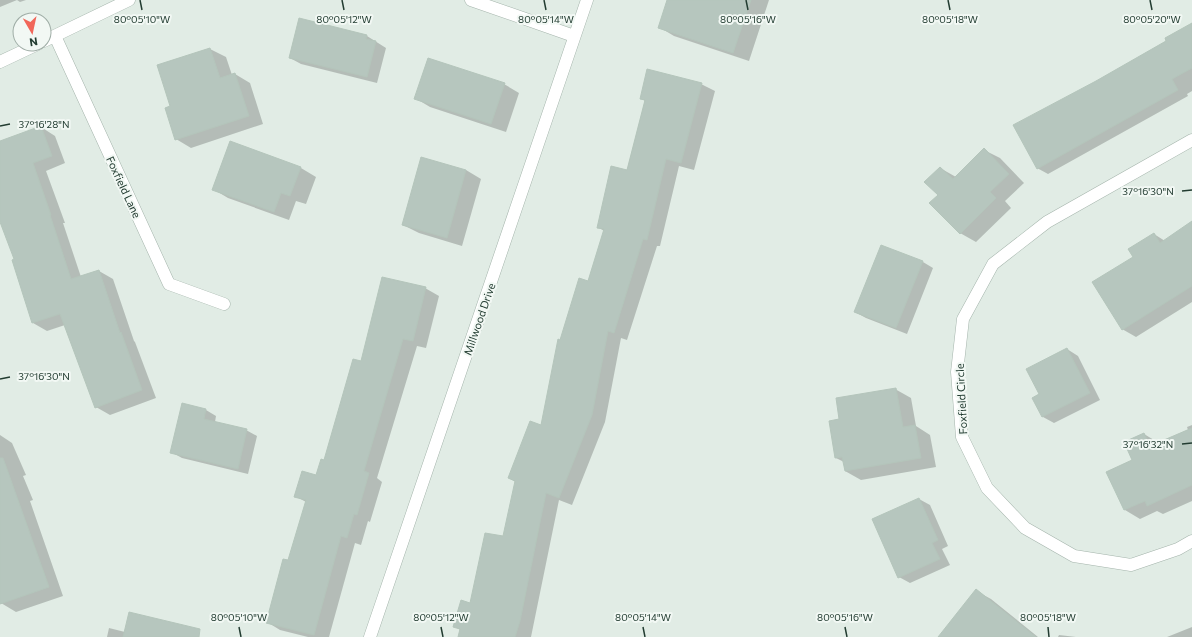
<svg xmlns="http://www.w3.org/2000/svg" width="1192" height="637" font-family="Commissioner,sans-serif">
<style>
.shadow{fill:#0003}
.building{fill:#b6c6be;stroke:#b4c5bb}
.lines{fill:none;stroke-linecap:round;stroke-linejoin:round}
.minor-casing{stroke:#a4b4ab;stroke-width:13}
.minor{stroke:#fff;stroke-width:12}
.ticks{fill:none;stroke:#223c31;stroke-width:1.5}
.labels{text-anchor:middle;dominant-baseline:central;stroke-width:4;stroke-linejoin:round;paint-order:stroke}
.street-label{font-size:11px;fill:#223c31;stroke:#f2f8f4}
.ticks-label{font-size:10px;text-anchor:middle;fill:#223c31;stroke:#f2f8f4;stroke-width:4;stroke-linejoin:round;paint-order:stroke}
</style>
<rect width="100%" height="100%" fill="#e1ece5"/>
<!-- shadow -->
<path class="shadow" d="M 0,0 L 26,0 L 20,2 L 17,0 L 0,7 Z
M 668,0 L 769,0 L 749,61 L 674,36 L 659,27 Z
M 1192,25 L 1192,91 L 1187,94 L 1188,96 L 1048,174 L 1037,168 L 1096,82 L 1167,41 Z
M 367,36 L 386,48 L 377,83 L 301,64 L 290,58 Z
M 210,49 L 226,57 L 232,75 L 235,74 L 250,83 L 263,124 L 191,148 L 176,139 L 171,106 L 158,65 Z
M 504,84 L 519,93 L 506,132 L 430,107 L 415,98 Z
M 701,84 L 715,91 L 694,170 L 679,166 L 660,246 L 657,246 L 627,340 L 621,338 L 605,422 L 572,505 L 559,500 L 531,637 L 459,637 L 461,630 L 454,626 L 471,604 L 504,538 L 516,482 L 509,478 L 542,426 L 560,341 L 588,282 L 604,231 L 598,227 L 627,171 L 645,101 L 641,98 Z
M 41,127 L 55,136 L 65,163 L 46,171 L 65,223 L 63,223 L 81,277 L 99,271 L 113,279 L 134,341 L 135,342 L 156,398 L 110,415 L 96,407 L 65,325 L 47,331 L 33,323 L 13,261 L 15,260 L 0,219 L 0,142 Z
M 230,143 L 301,168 L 316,177 L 306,204 L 296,201 L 289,220 L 228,198 L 213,189 Z
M 984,150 L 1000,158 L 1024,183 L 1005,201 L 1011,208 L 976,242 L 960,233 L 939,195 L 940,168 L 956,177 Z
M 466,170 L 481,179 L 462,246 L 419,233 L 403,225 Z
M 1192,223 L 1192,302 L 1136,337 L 1122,329 L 1135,257 L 1154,234 L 1165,241 Z
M 882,246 L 923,262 L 933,268 L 907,334 L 866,318 L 855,312 Z
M 425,288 L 439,296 L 426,348 L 417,346 L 377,478 L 382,482 L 370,522 L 368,521 L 361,545 L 355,543 L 329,637 L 308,637 L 280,630 L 267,622 L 289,562 L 306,502 L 295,496 L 317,476 L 324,461 L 362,363 Z
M 1067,349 L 1078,356 L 1100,400 L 1054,423 L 1043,417 L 1034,398 L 1040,395 Z
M 895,389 L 911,398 L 916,426 L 930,435 L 936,467 L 861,480 L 845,471 L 844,462 L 836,458 L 840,420 Z
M 206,410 L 216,416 L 215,422 L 246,430 L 257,436 L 248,474 L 182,458 L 171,452 Z
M 1192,425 L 1192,501 L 1163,514 L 1157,511 L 1140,519 L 1125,510 L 1107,472 L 1133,460 L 1144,434 L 1159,443 L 1188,430 L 1187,427 Z
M 0,435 L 12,443 L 26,475 L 23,476 L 33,500 L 30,501 L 63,596 L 16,612 L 1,603 L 0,600 Z
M 919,499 L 930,505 L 948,546 L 942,549 L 950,565 L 910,583 L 899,577 Z
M 976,591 L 991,599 L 1038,637 L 948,637 Z
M 1192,627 L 1192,637 L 1167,637 Z
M 109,628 L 125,632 L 182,637 L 107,637 Z
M 1059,635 L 1076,637 L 1058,637 Z"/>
<!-- building -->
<path class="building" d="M 667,0 L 751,0 L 733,53 L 658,28 Z
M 299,18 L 367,35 L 366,39 L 376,41 L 367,77 L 289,58 Z
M 1192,23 L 1192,68 L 1172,79 L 1178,90 L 1037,169 L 1013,125 L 1096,81 L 1166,41 L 1165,38 Z
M 210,48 L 220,78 L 235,73 L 249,116 L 175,140 L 165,108 L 170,106 L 157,65 Z
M 428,58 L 505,83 L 491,124 L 414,99 Z
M 647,69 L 702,83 L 681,163 L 666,159 L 647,240 L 643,239 L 614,333 L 608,331 L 592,415 L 559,498 L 546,493 L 520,621 L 515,637 L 458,637 L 460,629 L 453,627 L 461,600 L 470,603 L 485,533 L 503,536 L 515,481 L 508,478 L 530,421 L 541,425 L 558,339 L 560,340 L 579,278 L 588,281 L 604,229 L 597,228 L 611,166 L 627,170 L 645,100 L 640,99 Z
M 41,126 L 52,156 L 33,163 L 51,215 L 50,215 L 71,279 L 99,270 L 120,333 L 121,332 L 142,390 L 95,408 L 60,314 L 32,323 L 12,260 L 14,259 L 0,222 L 0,141 Z
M 230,141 L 301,167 L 290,196 L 281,193 L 274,212 L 212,190 Z
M 984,148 L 1009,174 L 990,192 L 996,198 L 960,234 L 929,203 L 938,195 L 924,182 L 940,167 L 953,179 Z
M 421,157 L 466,170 L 447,238 L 402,225 Z
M 1192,221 L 1192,286 L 1122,330 L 1092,282 L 1133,257 L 1128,249 L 1154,233 L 1160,243 Z
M 881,245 L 923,261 L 896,328 L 854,312 Z
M 382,277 L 426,287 L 413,341 L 403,339 L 364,471 L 369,473 L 357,515 L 354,514 L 347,538 L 341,536 L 314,635 L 266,623 L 283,559 L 288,560 L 306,500 L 294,497 L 302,471 L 316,475 L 321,459 L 324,460 L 353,359 L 361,361 Z
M 1067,348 L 1090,393 L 1042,417 L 1032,398 L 1039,394 L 1026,369 Z
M 896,388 L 903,427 L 915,425 L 921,458 L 845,471 L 842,457 L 835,458 L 829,421 L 839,419 L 836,398 Z
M 182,403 L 206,409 L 204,419 L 247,429 L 238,469 L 170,453 Z
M 1192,428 L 1192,485 L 1147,506 L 1145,501 L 1124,510 L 1106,472 L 1132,460 L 1124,442 L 1144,433 L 1150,446 Z
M 0,458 L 3,458 L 49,587 L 0,604 Z
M 919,498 L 938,540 L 932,543 L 940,559 L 898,578 L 872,519 Z
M 976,589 L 1036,637 L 938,637 Z
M 129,612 L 200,629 L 199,637 L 123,637 Z"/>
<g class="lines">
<defs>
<path id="minor" d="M 471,0 L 574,36
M 55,36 L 169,284 L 224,304
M 44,41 L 129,0
M 0,62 L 38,44
M 1192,140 L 1047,222 L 993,264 L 963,319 L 957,372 L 962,437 L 987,488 L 1025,528 L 1074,556 L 1131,565 L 1178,549 L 1192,541
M 370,637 L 587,0"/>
</defs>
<!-- minor casing -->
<use href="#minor" class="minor-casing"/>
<!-- minor -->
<use href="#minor" class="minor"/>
</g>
<!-- ticks -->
<path class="ticks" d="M 140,0 L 142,10M 342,0 L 344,10M 544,0 L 546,10M 746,0 L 748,10M 948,0 L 950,10M 1150,0 L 1152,10M 0,126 L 10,124M 1182,191 L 1192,190M 0,379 L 10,377M 1182,444 L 1192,443M 239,627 L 241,637M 441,627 L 443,637M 643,627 L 645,637M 845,627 L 847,637M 1048,627 L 1049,637"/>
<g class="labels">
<!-- street labels -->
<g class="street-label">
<text transform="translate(124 187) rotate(65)">Foxfield Lane</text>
<text transform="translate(479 319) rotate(-71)">Millwood Drive</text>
<text transform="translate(961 399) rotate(-93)">Foxfield Circle</text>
</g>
</g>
<g class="ticks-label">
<text x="1152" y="23">80°05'20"W</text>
<text x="142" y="23">80°05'10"W</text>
<text x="344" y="23">80°05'12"W</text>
<text x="546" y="23">80°05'14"W</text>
<text x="748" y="23">80°05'16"W</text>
<text x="950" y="23">80°05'18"W</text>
<text x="44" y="128">37°16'28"N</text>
<text x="1148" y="195">37°16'30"N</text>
<text x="44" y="380">37°16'30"N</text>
<text x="1148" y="448">37°16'32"N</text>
<text x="239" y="621">80°05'10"W</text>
<text x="441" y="621">80°05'12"W</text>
<text x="643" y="621">80°05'14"W</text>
<text x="845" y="621">80°05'16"W</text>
<text x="1048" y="621">80°05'18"W</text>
</g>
<!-- north arrow -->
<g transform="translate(32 32) rotate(171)"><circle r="19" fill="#f2f8f4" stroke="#9fada6"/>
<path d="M0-3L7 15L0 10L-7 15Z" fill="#f1675a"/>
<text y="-6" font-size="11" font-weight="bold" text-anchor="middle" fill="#223c31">N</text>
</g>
</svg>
